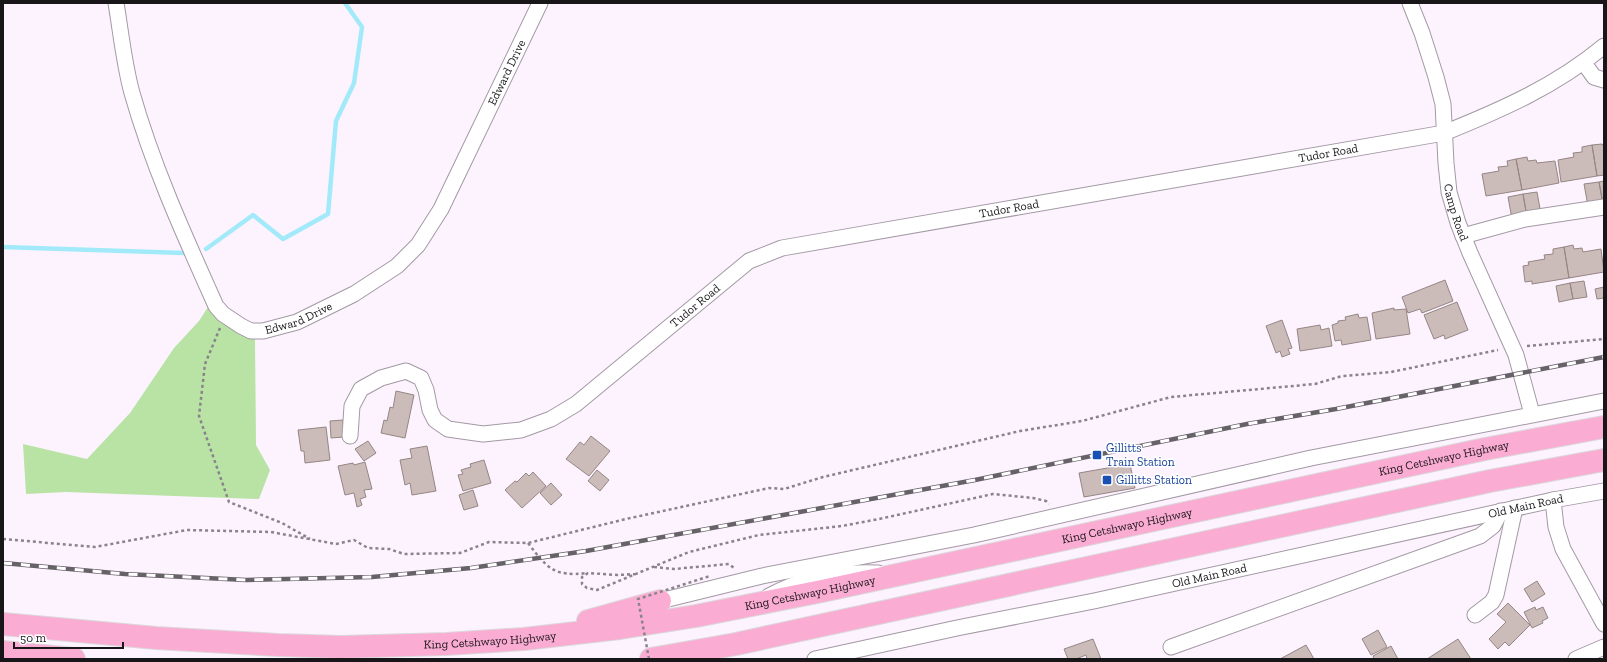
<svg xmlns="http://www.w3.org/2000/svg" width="1607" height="662" font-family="'Zilla Slab',serif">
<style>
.green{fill:#b8e3a4}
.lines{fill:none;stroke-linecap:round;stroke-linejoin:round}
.stream{stroke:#a2eaf9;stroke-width:4.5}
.building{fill:#ccbcb9;stroke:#958684}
.minor-casing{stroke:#a399a4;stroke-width:17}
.highway-casing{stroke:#dadada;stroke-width:24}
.path{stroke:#8a838b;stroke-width:2.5;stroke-dasharray:3 3;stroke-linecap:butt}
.minor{stroke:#fff;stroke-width:15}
.highway{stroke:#fbacd3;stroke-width:22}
.rail-casing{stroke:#676168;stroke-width:4.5}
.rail{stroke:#fff;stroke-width:3;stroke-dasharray:9;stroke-linecap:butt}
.path-bridge{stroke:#8a838b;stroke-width:2.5;stroke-dasharray:3 3;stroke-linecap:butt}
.transit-dot{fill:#1a4fb4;stroke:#fff;stroke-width:1.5}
.labels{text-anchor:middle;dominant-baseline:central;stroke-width:3;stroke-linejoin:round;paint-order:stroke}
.street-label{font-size:12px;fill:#19161a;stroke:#fff}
.transit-label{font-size:12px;fill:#164399;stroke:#fff;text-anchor:start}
</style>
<rect width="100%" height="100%" fill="#fdf3ff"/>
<!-- green -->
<path class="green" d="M 208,307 L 220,322 L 255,339 L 256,445 L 270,470 L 259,499 L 66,492 L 26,494 L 23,444 L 87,459 L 130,413 L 174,348 L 199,321 Z"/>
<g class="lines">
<!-- stream -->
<path class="stream" d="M 3,247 L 184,253
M 206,249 L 253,215 L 283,239 L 328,214 L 336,121 L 354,83 L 362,27 L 345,3"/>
</g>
<!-- building -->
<path class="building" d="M 1602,144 L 1604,147 L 1604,175 L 1597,176 L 1592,145 Z
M 1592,145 L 1597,176 L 1561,182 L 1558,160 L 1574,157 L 1573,153 L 1582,152 L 1582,147 Z
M 1527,157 L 1528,161 L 1536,160 L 1537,163 L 1555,161 L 1559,183 L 1522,190 L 1516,159 Z
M 1516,159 L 1522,190 L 1486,196 L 1482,174 L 1499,171 L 1498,167 L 1508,166 L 1507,161 Z
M 1604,181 L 1604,203 L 1603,204 L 1599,182 Z
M 1599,182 L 1603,204 L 1588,206 L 1584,184 Z
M 1537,192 L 1541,214 L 1527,217 L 1523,194 Z
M 1523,194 L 1527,217 L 1512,219 L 1508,197 Z
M 1573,245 L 1574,249 L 1582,248 L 1583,252 L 1601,249 L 1604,272 L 1569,278 L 1564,247 Z
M 1564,247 L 1569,278 L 1532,284 L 1532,281 L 1525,282 L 1523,266 L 1529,265 L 1528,262 L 1545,259 L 1544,255 L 1553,254 L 1553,249 Z
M 1445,280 L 1453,301 L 1422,313 L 1420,309 L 1408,313 L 1402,297 Z
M 1584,281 L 1587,297 L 1573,299 L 1570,283 Z
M 1570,283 L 1573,299 L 1559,302 L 1556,286 Z
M 1604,287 L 1604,298 L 1597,299 L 1595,289 Z
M 1457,302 L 1468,330 L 1445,339 L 1444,335 L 1434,339 L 1424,315 Z
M 1394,308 L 1394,310 L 1406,309 L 1410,334 L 1376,339 L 1372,313 Z
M 1358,314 L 1359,318 L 1367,317 L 1371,340 L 1342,345 L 1341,340 L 1335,341 L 1332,325 L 1338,323 L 1338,321 L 1346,320 L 1345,317 Z
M 1282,320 L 1292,348 L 1288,349 L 1290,354 L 1282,357 L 1280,351 L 1276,353 L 1266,326 Z
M 1320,325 L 1321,330 L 1329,328 L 1332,346 L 1300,351 L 1297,329 Z
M 396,391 L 414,395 L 405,438 L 381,433 L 384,420 L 387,421 L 390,407 L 393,408 Z
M 343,420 L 344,437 L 331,438 L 330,421 Z
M 326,427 L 330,460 L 305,463 L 304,451 L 301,451 L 298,430 Z
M 591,436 L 610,451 L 589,476 L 566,459 L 580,442 L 584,445 Z
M 368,441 L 376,453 L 364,461 L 355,449 Z
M 427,446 L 436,491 L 412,495 L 410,483 L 405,485 L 400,460 L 412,458 L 410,449 Z
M 484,460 L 491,483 L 463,491 L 458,475 L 463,474 L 461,470 L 471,467 L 470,464 Z
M 365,462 L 372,489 L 364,490 L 366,497 L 360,499 L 362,505 L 357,507 L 354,493 L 345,495 L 338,466 L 353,463 L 354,465 Z
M 1130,464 L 1135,488 L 1084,497 L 1079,473 Z
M 597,470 L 609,480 L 600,491 L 588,481 Z
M 533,472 L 546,486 L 522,508 L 505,490 L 515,481 L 517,482 L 526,473 L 529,476 Z
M 551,483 L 562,495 L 551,505 L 540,493 Z
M 473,490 L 478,506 L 464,510 L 459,495 Z
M 1537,581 L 1545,594 L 1532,602 L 1524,589 Z
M 1508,603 L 1530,625 L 1509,646 L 1505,642 L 1498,649 L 1489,639 L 1506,622 L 1497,614 Z
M 1535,607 L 1536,610 L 1543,607 L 1548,618 L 1542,621 L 1543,623 L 1532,628 L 1524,612 Z
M 1378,630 L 1387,647 L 1371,655 L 1362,639 Z
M 1093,639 L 1101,659 L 1087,659 L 1086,655 L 1076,659 L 1068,659 L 1064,649 Z
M 1458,639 L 1471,659 L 1427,659 Z
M 1306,645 L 1314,659 L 1280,659 Z
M 1391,646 L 1398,659 L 1374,659 L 1373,656 Z"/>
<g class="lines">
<defs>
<g id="minor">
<path id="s1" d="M 116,3 C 121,33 124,64 132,93 C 153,167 185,237 216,306 L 223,314 L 241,326 L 251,331 L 263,331 L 297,322 L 354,294 L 397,266 L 418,245 L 441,209 L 540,3"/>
<path id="s2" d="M 1410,3 L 1422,33 L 1436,77 L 1443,104 L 1446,163 L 1449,192 L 1458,223 L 1470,253 L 1516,355 L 1532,414"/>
<path d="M 1584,63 L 1594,77 L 1604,80"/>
<path d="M 1463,236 L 1525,219 L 1604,207"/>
<path id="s3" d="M 350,436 L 352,406 L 361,389 L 381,378 L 406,371 L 421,378 L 426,390 L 430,410 L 435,420 L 448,429 L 483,434 L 521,430 L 551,419 L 576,404 L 749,261 L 782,248 L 1444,133 C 1501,110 1556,86 1604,46"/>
<path d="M 1553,500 L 1556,527 L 1563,549 L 1604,624"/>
<path d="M 769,596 C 802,578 840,571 878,573"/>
<path d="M 660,601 L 762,576 L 974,535 L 1311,458 L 1604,401"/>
<path d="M 1475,615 L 1492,602 L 1496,595 L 1515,508"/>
<path d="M 1171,647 L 1480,536 L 1493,526 L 1501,511"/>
<path id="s4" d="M 815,659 L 957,628 L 1094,601 L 1553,500 L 1604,491"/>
<path d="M 1576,659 L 1604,647"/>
</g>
<g id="highway">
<path d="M 588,621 L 660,601"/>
<path id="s5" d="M 3,624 L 156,638 L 278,645 L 341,647 L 446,644 L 524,639 L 620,628 L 696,616 L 822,591 L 1485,449 L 1604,427"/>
<path d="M 3,652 L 74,659"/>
<path d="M 651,659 L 736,644 L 823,625 L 1490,481 L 1604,460"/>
</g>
</defs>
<!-- minor casing -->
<use href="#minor" class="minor-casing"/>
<!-- highway casing -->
<use href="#highway" class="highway-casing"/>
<!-- path -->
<path class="path" d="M 220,328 L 205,364 L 199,416 L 229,502 L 282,523 L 310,539
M 1527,346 L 1604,339
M 3,539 L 95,547 L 187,530 L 271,532 L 336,544 L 354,540 L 368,548 L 389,549 L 404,554 L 460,553 L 489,542 L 528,543 L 626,519 L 769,488 L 784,489 L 823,477 L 1020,431 L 1082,421 L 1171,397 L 1315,384 L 1342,376 L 1391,372 L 1498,350
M 528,543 C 547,568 554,577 587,573
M 654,567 L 674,569 L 729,564 L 734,568
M 636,574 L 617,575 L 588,573 L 582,577 L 582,584 L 587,588 L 597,590 L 689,552 L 759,535 L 842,526 L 879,519 L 993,494 L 1033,498 L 1046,501 L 1049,504"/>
<!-- minor -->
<use href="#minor" class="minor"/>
<!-- highway -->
<use href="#highway" class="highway"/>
<defs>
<path id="rail" d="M 3,563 L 125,574 L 246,580 L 372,577 L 471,568 L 586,551 L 975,480 L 1247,424 L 1336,409 L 1604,357"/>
</defs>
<!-- rail casing -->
<use href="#rail" class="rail-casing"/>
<!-- rail -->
<use href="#rail" class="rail"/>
<!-- path-bridge -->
<path class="path-bridge" d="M 649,659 L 638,599 L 710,576"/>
</g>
<!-- markers -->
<g class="transit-dot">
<rect x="1092" y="450" width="10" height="10" rx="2"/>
<rect x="1102" y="475" width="10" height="10" rx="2"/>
</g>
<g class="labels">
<!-- street labels -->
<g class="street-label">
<text stroke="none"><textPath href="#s1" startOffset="750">Edward Drive</textPath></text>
<text stroke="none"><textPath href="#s3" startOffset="1124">Tudor Road</textPath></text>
<text stroke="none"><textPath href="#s3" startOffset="800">Tudor Road</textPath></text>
<text stroke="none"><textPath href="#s2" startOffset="216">Camp Road</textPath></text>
<text stroke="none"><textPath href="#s3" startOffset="464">Tudor Road</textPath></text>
<text stroke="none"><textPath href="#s1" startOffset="414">Edward Drive</textPath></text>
<text stroke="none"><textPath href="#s5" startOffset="1460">King Cetshwayo Highway</textPath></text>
<text stroke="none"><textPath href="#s4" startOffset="727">Old Main Road</textPath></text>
<text stroke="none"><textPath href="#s5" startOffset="1136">King Cetshwayo Highway</textPath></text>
<text stroke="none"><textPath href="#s4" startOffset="403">Old Main Road</textPath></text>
<text stroke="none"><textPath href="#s5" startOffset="812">King Cetshwayo Highway</textPath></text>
<text stroke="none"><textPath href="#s5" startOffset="488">King Cetshwayo Highway</textPath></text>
</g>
<!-- transit labels -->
<g class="transit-label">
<text x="1106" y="448">Gillitts<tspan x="1106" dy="14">Train Station</tspan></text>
<text x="1116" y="480">Gillitts Station</text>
</g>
</g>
<!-- border -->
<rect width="1607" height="662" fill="none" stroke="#19161a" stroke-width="8"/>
<!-- scale -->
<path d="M14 642v6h109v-6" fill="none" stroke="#19161a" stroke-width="2"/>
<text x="20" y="642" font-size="12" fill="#19161a" stroke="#ffffff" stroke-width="3" paint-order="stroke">50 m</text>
</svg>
